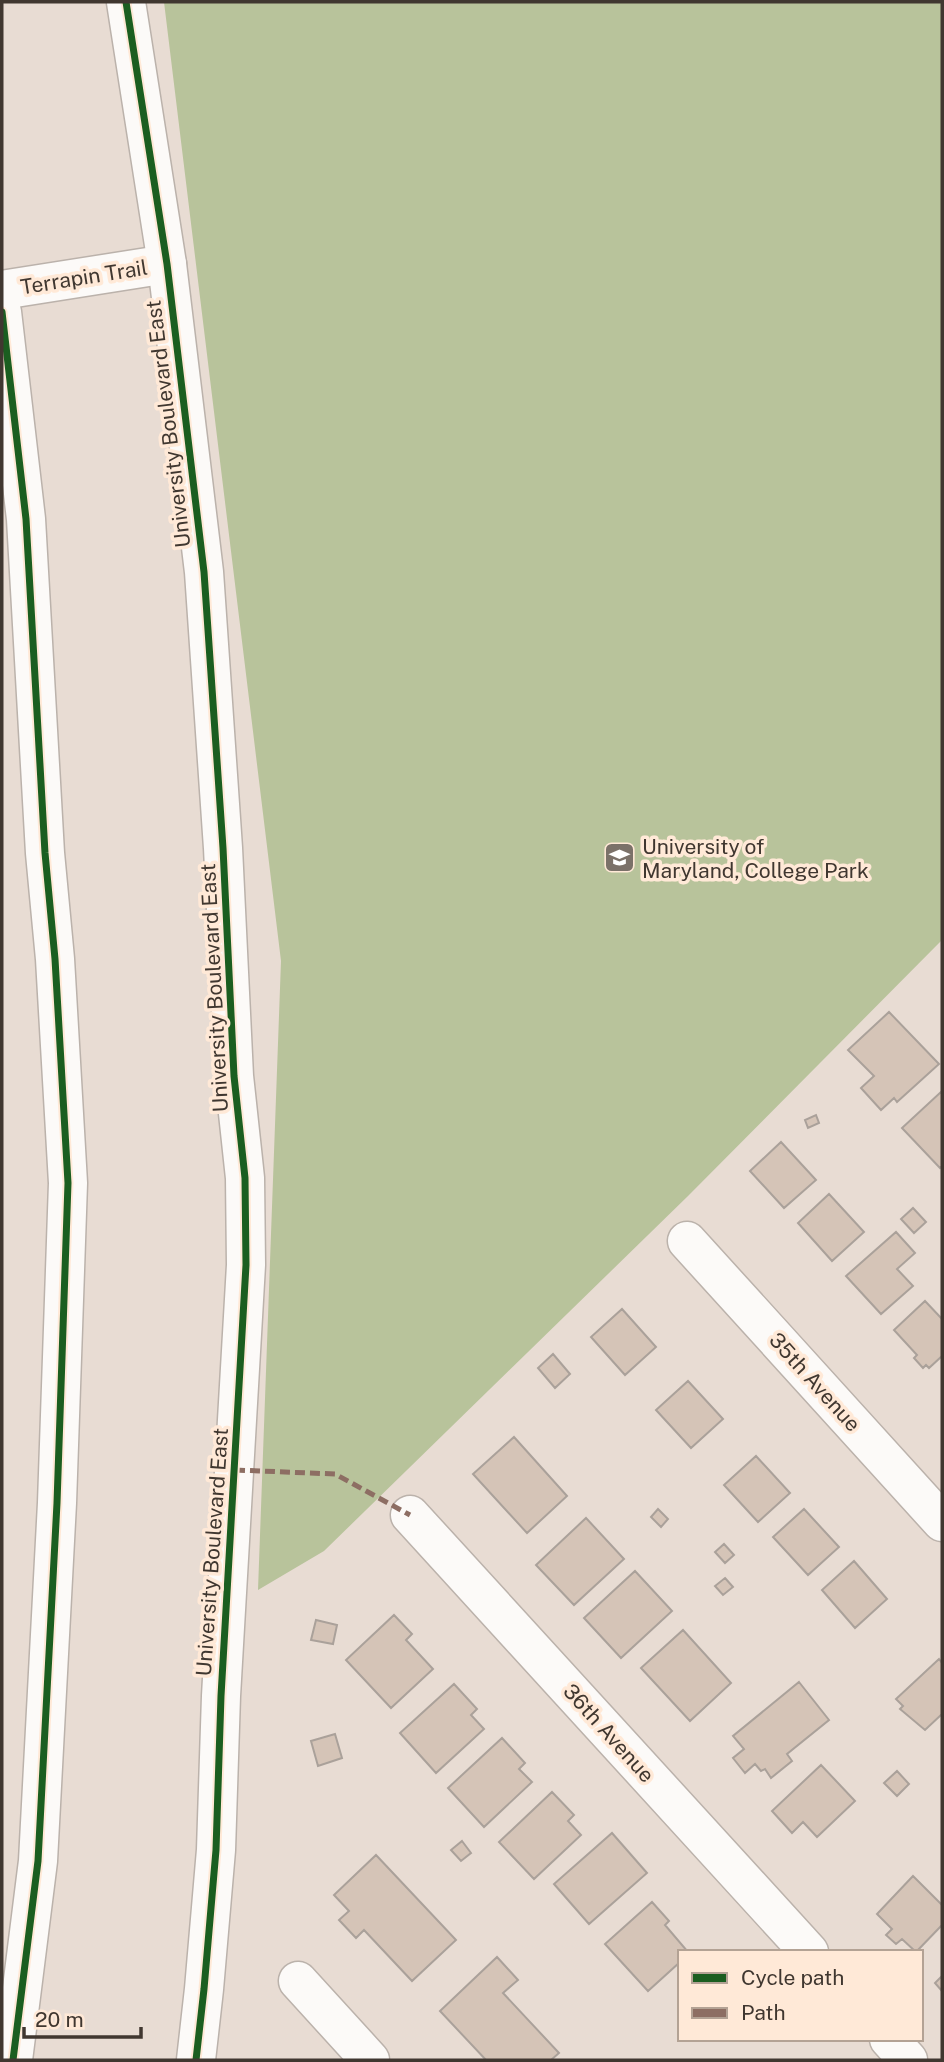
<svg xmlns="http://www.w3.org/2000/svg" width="944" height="2062" font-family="'Public Sans',sans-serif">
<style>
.forest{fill:#b8c39b}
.building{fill:#d5c4b7;stroke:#aaa19a;stroke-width:2}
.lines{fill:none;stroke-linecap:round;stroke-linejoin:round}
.minor-casing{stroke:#bbb2ab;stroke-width:41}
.primary-casing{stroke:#bbb2ab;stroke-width:41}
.minor{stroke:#fcfaf8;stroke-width:38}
.primary{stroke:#fcfaf8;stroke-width:38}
.quiet{stroke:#8d6e63;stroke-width:5;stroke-dasharray:10 5;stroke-linecap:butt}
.cycleway-casing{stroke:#ffe9d7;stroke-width:11}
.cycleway{stroke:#1b5e20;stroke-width:7}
.labels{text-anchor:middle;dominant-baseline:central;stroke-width:7;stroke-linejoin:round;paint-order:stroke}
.street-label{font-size:21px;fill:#403730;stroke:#ffe9d7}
.poi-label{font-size:21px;fill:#403730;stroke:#ffe9d7;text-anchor:start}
</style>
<rect width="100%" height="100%" fill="#e8dcd3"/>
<!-- forest -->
<path class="forest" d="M 164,2 L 942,2 L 942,940 L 688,1196 L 324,1551 L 258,1590 L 281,961 Z"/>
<!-- building -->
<path class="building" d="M 889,1012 L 939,1064 L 897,1102 L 894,1098 L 881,1110 L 861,1088 L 874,1076 L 848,1050 Z
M 942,1091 L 942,1166 L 940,1168 L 902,1128 Z
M 816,1115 L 819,1123 L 808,1128 L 805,1120 Z
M 781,1142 L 816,1180 L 784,1208 L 750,1171 Z
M 829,1194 L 864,1232 L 832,1261 L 798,1223 Z
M 913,1208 L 926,1222 L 914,1233 L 901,1219 Z
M 896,1232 L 915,1253 L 897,1269 L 913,1286 L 881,1314 L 846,1276 Z
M 925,1301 L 942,1319 L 942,1356 L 929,1368 L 926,1365 L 923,1368 L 914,1358 L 917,1355 L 894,1330 Z
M 622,1309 L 656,1347 L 625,1375 L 591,1337 Z
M 553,1354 L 570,1374 L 555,1388 L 538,1368 Z
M 688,1381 L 723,1419 L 691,1448 L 656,1410 Z
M 514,1437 L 567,1496 L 527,1533 L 473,1474 Z
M 756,1456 L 790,1493 L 758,1522 L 724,1485 Z
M 658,1509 L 668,1519 L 661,1527 L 651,1517 Z
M 804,1509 L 839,1547 L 808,1575 L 773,1537 Z
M 586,1518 L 624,1559 L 574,1605 L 536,1565 Z
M 724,1544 L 734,1555 L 725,1563 L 715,1552 Z
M 854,1561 L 887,1599 L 855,1628 L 822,1590 Z
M 635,1571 L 672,1611 L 621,1658 L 584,1618 Z
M 725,1578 L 733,1587 L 723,1595 L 715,1586 Z
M 394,1615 L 412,1634 L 406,1640 L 433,1669 L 391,1708 L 346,1660 Z
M 316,1620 L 337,1625 L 333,1644 L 311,1640 Z
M 683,1630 L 731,1683 L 690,1721 L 641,1668 Z
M 939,1659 L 942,1663 L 942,1714 L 925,1730 L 900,1709 L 903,1706 L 896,1699 Z
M 799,1682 L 829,1720 L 787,1754 L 792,1761 L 771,1778 L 765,1769 L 761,1771 L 755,1764 L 745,1773 L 733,1758 L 744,1749 L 733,1736 Z
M 454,1684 L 477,1709 L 471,1715 L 484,1729 L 436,1773 L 400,1733 Z
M 335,1734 L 342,1758 L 318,1766 L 311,1741 Z
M 502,1738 L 525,1763 L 519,1769 L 532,1782 L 484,1827 L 448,1788 Z
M 821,1765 L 855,1801 L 817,1837 L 803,1822 L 792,1833 L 772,1811 Z
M 897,1771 L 909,1784 L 897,1796 L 884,1783 Z
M 552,1792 L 574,1815 L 568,1821 L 581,1835 L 534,1879 L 499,1842 Z
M 612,1833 L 647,1873 L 589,1924 L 554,1884 Z
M 462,1841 L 471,1853 L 461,1861 L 451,1850 Z
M 376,1855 L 456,1940 L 412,1981 L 364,1930 L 356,1938 L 339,1920 L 349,1911 L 334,1895 Z
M 913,1876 L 942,1905 L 942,1925 L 916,1952 L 902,1939 L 896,1944 L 886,1935 L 892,1929 L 877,1914 Z
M 652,1902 L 669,1921 L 665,1925 L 688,1952 L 680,1952 L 680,1962 L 648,1991 L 605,1944 Z
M 497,1957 L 518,1980 L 503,1993 L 559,2053 L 551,2060 L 486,2060 L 440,2011 Z
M 942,1976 L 942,1991 L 935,1983 Z"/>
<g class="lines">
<defs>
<path id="minor" d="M 2,290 L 167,264
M 687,1241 L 942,1522
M 410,1515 L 809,1952
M 298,1981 L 370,2060
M 889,2039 L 908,2060"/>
<path id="primary" d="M 126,2 L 167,264 L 204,572 L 223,848 L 234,1076 L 245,1178 L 246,1265 L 221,1696 L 216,1850 L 204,1989 L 196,2060
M 2,312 L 26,519 L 45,853 L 55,959 L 68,1183 L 57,1503 L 38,1861 L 13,2060"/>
</defs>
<!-- minor casing -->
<use href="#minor" class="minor-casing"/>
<!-- primary casing -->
<use href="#primary" class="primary-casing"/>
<!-- minor -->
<use href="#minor" class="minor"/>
<!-- primary -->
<use href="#primary" class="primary"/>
<!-- quiet -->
<path class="quiet" d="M 235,1470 L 335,1474 L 410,1515"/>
<defs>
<path id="cycleway" d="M 126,2 L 167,264 L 204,572 L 223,848 L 234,1076 L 245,1178 L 246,1265 L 221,1696 L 216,1850 L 204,1989 L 196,2060
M 2,312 L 26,519 L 45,853 L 55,959 L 68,1183 L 57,1503 L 38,1861 L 13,2060"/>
</defs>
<!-- cycleway casing -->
<use href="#cycleway" class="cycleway-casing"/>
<!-- cycleway -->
<use href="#cycleway" class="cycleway"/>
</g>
<!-- icons -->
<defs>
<symbol id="university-square" viewBox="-11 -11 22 22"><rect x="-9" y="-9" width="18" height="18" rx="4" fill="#7b7169" stroke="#ffe9d7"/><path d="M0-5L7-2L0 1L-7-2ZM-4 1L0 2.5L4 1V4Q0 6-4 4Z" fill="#fff"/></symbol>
</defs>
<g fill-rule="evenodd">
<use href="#university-square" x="602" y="840" width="35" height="35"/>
</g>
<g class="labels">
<!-- street labels -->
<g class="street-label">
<text transform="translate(84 277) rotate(-9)">Terrapin Trail</text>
<text transform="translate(168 424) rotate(-97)">University Boulevard East</text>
<text transform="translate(214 988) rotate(-93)">University Boulevard East</text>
<text transform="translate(815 1382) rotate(48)">35th Avenue</text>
<text transform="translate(212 1552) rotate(-86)">University Boulevard East</text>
<text transform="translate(609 1733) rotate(48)">36th Avenue</text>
</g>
<!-- poi labels -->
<g class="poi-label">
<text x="642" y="846">University of<tspan x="642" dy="24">Maryland, College Park</tspan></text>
</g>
</g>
<!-- border -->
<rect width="944" height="2062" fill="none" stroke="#403730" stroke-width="7"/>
<!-- legend -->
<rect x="678" y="1950" width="245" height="91" fill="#ffe9d7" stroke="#b3a294" stroke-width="2"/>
<rect x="692" y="1973" width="35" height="10" fill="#1b5e20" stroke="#b3a294" stroke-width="2"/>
<text x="741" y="1985" font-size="21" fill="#403730">Cycle path</text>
<rect x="692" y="2008" width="35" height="10" fill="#8d6e63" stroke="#b3a294" stroke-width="2"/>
<text x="741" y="2020" font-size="21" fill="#403730">Path</text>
<!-- scale -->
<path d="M24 2027v10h117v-10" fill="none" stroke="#403730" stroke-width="3.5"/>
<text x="35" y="2027" font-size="21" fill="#403730" stroke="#ffe9d7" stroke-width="5" paint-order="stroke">20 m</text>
</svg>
